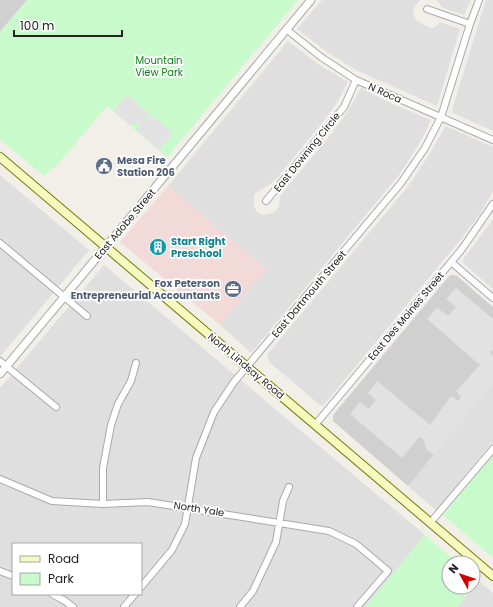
<svg xmlns="http://www.w3.org/2000/svg" width="493" height="607" font-family="Poppins,sans-serif">
<style>
.residential{fill:#e0dfdf;fill-rule:evenodd}
.commercial{fill:#f2dad9}
.religious{fill:#d0d0d0}
.park{fill:#c8facc}
.parking{fill:#e2e2e2}
.lines{fill:none;stroke-linecap:round;stroke-linejoin:round}
.minor-casing{stroke:#a9a9a9;stroke-width:8}
.tertiary-casing{stroke:#a9a9a9;stroke-width:9}
.secondary-casing{stroke:#707d05;stroke-width:10}
.minor{stroke:#fff;stroke-width:6}
.tertiary{stroke:#fff;stroke-width:7}
.secondary{stroke:#f7fabf;stroke-width:8}
.labels{text-anchor:middle;dominant-baseline:central;stroke-width:3.5;stroke-linejoin:round;paint-order:stroke}
.park-label{font-size:10px;fill:#0c8416;stroke:#fff}
.street-label{font-size:10px;fill:#222;stroke:#fff}
.service-label{font-size:10px;font-weight:bold;fill:#4e5e75;stroke:#fff;text-anchor:start}
.culture-label{font-size:10px;font-weight:bold;fill:#0d838f;stroke:#fff;text-anchor:start}
</style>
<rect width="100%" height="100%" fill="#f2efe9"/>
<!-- residential -->
<path class="residential" d="M 322,0 L 420,0 L 414,8 L 413,14 L 416,20 L 422,24 L 431,28 L 434,28 L 440,22 L 460,29 L 437,106 L 356,70 L 330,54 L 297,29 Z
M 436,0 L 471,0 L 464,15 L 443,8 Z
M 486,0 L 493,0 L 493,131 L 453,113 L 452,110 Z
M 288,41 L 318,64 L 348,82 L 338,101 L 322,123 L 276,179 L 269,185 L 254,194 L 254,207 L 258,213 L 265,215 L 275,212 L 279,207 L 280,197 L 283,192 L 328,138 L 346,114 L 361,88 L 382,99 L 430,120 L 428,127 L 416,149 L 399,175 L 251,353 L 220,325 L 267,269 L 168,186 Z
M 445,127 L 448,127 L 493,147 L 493,191 L 480,214 L 461,239 L 323,406 L 320,405 L 269,362 L 267,355 L 410,184 L 430,153 Z
M 0,175 L 89,250 L 0,357 Z
M 493,219 L 493,289 L 464,264 L 463,261 L 464,258 Z
M 104,265 L 425,535 L 365,607 L 0,607 L 0,388 ZM 13,544 L 141,544 L 141,594 L 13,594 Z
M 493,384 L 493,442 L 436,510 L 408,486 Z
M 479,581 L 493,593 L 493,607 L 457,607 Z"/>
<!-- commercial -->
<path class="commercial" d="M 168,186 L 267,269 L 220,325 L 120,242 Z"/>
<!-- religious -->
<path class="religious" d="M 0,0 L 27,0 L 0,32 Z
M 450,275 L 453,275 L 457,276 L 493,307 L 493,384 L 408,486 L 333,421 L 333,415 Z"/>
<!-- park -->
<path class="park" d="M 27,0 L 298,0 L 167,157 L 107,106 L 54,169 L 52,167 L 44,176 L 0,140 L 0,33 Z
M 493,455 L 493,558 L 443,515 Z
M 425,535 L 458,563 L 449,563 L 449,587 L 473,587 L 473,576 L 479,581 L 457,607 L 365,607 Z"/>
<!-- parking -->
<path class="parking" d="M 127,95 L 150,114 L 146,119 L 148,120 L 152,116 L 173,133 L 159,150 L 136,130 L 140,126 L 138,124 L 133,124 L 131,126 L 113,111 L 118,106 L 117,105 Z
M 456,288 L 493,319 L 493,350 L 490,352 L 493,356 L 493,384 L 434,455 L 427,450 L 423,439 L 419,437 L 402,458 L 350,414 L 360,402 L 369,409 L 376,400 L 368,393 L 377,381 L 430,425 L 451,396 L 458,401 L 461,397 L 456,391 L 480,365 L 427,319 L 437,308 L 448,316 L 456,307 L 446,299 Z"/>
<g class="lines">
<defs>
<path id="minor" d="M 427,9 L 470,24
M 286,29 L 321,57 L 356,80 L 493,140
M 266,201 L 344,107 L 356,80
M 0,243 L 87,316
M 451,262 L 493,298
M 0,361 L 56,407
M 315,425 L 462,249 L 493,204
M 0,479 L 52,501 L 103,504 L 148,502 L 329,531 L 356,544 L 388,571 L 357,607
M 103,504 L 103,468 L 111,425 L 118,404 L 131,381 L 136,363
M 430,523 L 493,449
M 0,571 L 13,576
M 141,587 L 172,550 L 185,524 L 196,458 L 214,412 L 234,382 L 401,183 L 425,148 L 441,117 L 470,24 L 479,0
M 52,594 L 65,601 L 73,607
M 124,607 L 135,594
M 240,607 L 253,591 L 276,542 L 283,501 L 289,487"/>
<path id="tertiary" d="M 0,374 L 311,0"/>
<path id="secondary" d="M 0,157 L 493,576"/>
</defs>
<!-- minor casing -->
<use href="#minor" class="minor-casing"/>
<!-- tertiary casing -->
<use href="#tertiary" class="tertiary-casing"/>
<!-- secondary casing -->
<use href="#secondary" class="secondary-casing"/>
<!-- minor -->
<use href="#minor" class="minor"/>
<!-- tertiary -->
<use href="#tertiary" class="tertiary"/>
<!-- secondary -->
<use href="#secondary" class="secondary"/>
</g>
<!-- icons -->
<defs>
<symbol id="civic-disc" viewBox="-11 -11 22 22"><circle r="9.5" fill="#5c6f8a" stroke="#fff"/><path d="M-.6-6.5H3V-4.5H.6V-3L4-1V1h2V6H-6V1h2V-1L-.6-3ZM-1.2 2.5V6h2.4V2.5Z" fill="#fff"/></symbol>
<symbol id="building-disc" viewBox="-11 -11 22 22"><circle r="9.5" fill="#0f9aa8" stroke="#fff"/><path d="M-4-6H4V6H1V3H-1V6H-4ZM-2.5-4.3h1.7v1.8h-1.7ZM.8-4.3h1.7v1.8H.8ZM-2.5-1h1.7V.8h-1.7ZM.8-1h1.7V.8H.8Z" fill="#fff"/></symbol>
<symbol id="office-disc" viewBox="-11 -11 22 22"><circle r="9.5" fill="#5c6f8a" stroke="#fff"/><path d="M-6-3h4V-5.5h4V-3h4V5H-6ZM-1-4.5V-3h2v-1.5ZM-6 0V1H6V0Z" fill="#fff"/></symbol>
</defs>
<g fill-rule="evenodd">
<use href="#civic-disc" x="94" y="156" width="20" height="20"/>
<use href="#building-disc" x="148" y="237" width="20" height="20"/>
<use href="#office-disc" x="223" y="279" width="20" height="20"/>
</g>
<g class="labels">
<!-- park labels -->
<g class="park-label">
<text x="159" y="60">Mountain<tspan x="159" dy="12">View Park</tspan></text>
</g>
<!-- street labels -->
<g class="street-label">
<text transform="translate(385 93) rotate(24)">N Roca</text>
<text transform="translate(307 152) rotate(-51)">East Downing Circle</text>
<text transform="translate(125 224) rotate(-50)">East Adobe Street</text>
<text transform="translate(309 294) rotate(-50)">East Dartmouth Street</text>
<text transform="translate(406 316) rotate(-50)">East Des Moines Street</text>
<text transform="translate(246 366) rotate(40)">North Lindsay Road</text>
<text transform="translate(199 509) rotate(9)">North Yale</text>
</g>
<!-- service labels -->
<g class="service-label">
<text x="117" y="160">Mesa Fire<tspan x="117" dy="12">Station 206</tspan></text>
<text x="220" y="283" text-anchor="end">Fox Peterson<tspan x="220" dy="12">Entrepreneurial Accountants</tspan></text>
</g>
<!-- culture labels -->
<g class="culture-label">
<text x="171" y="241">Start Right<tspan x="171" dy="12">Preschool</tspan></text>
</g>
</g>
<!-- legend -->
<rect x="12" y="543" width="130" height="52" fill="#ffffff" stroke="#a7a7a7"/>
<rect x="20" y="556" width="20" height="6" fill="#f7fabf" stroke="#a7a7a7"/>
<text x="48" y="563" font-size="12" fill="#222222">Road</text>
<rect x="20" y="573" width="20" height="12" fill="#c8facc" stroke="#a7a7a7"/>
<text x="48" y="583" font-size="12" fill="#222222">Park</text>
<!-- north arrow -->
<g transform="translate(461 575) rotate(310)"><circle r="19" fill="#ffffff" stroke="#a7a7a7"/>
<path d="M0-3L7 15L0 10L-7 15Z" fill="#d40000"/>
<text y="-6" font-size="11" font-weight="bold" text-anchor="middle" fill="#222222">N</text>
</g>
<!-- scale -->
<path d="M14 30v6h108v-6" fill="none" stroke="#222222" stroke-width="2"/>
<text x="20" y="30" font-size="12" fill="#222222" stroke="#ffffff" stroke-width="3" paint-order="stroke">100 m</text>
</svg>
